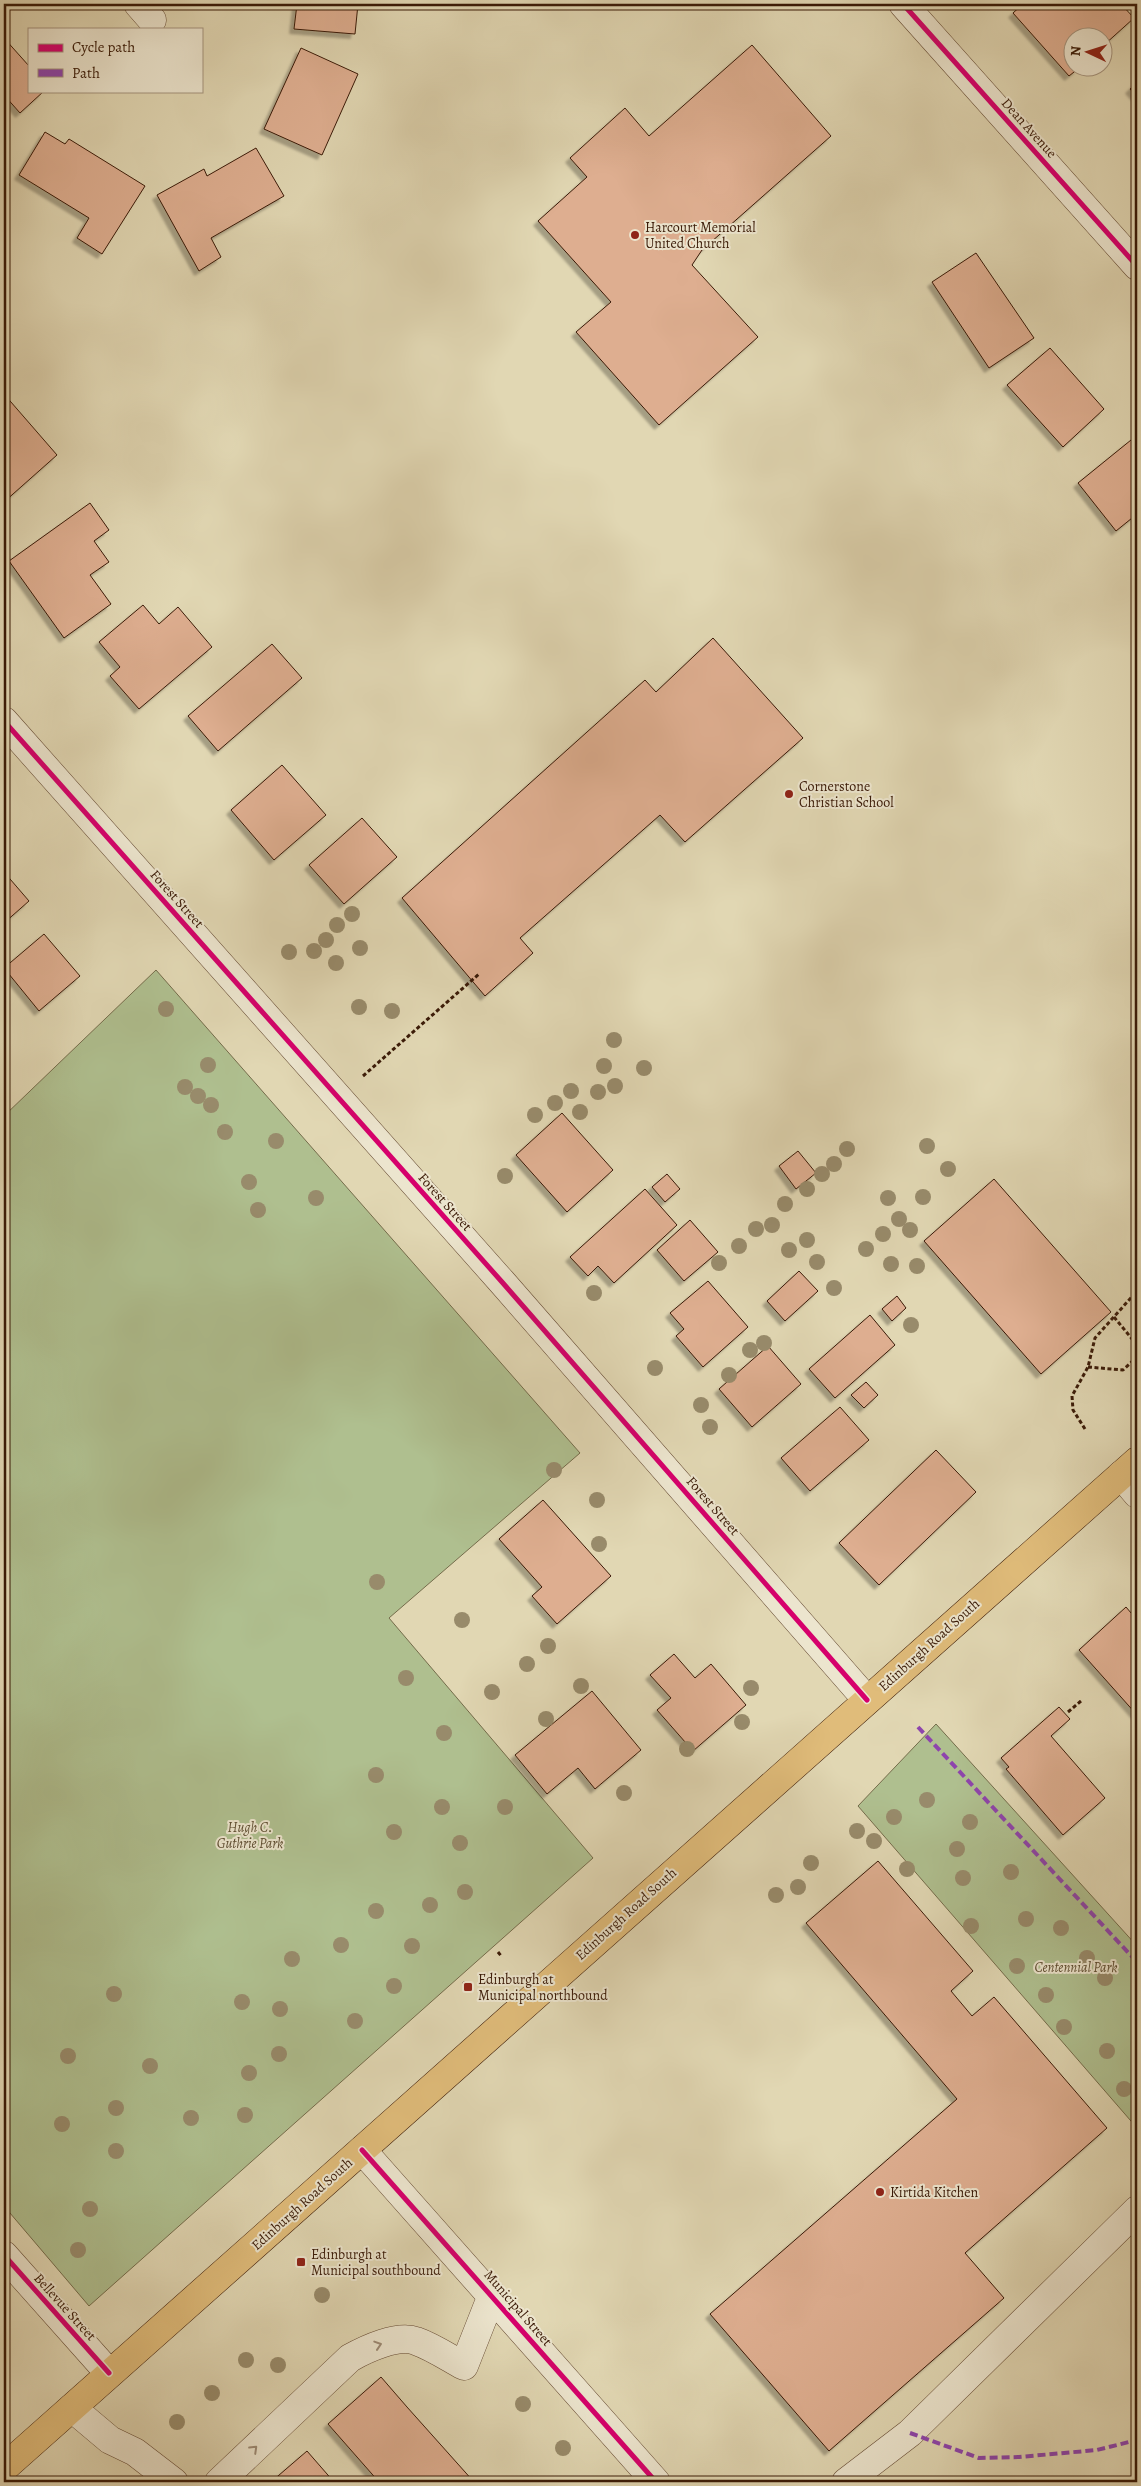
<svg xmlns="http://www.w3.org/2000/svg" width="1141" height="2486" font-family="Alegreya,serif">
<style>
.green{fill:#afbf8f;stroke:#746c4b}
.building{fill:#deae90;stroke:#3a1a07;filter:url(#shadow)}
.lines{fill:none;stroke-linecap:round;stroke-linejoin:round}
.minor-casing{stroke:#644932;stroke-width:29}
.major-casing{stroke:#3a1a07;stroke-width:29}
.path{stroke:#3a1a07;stroke-width:3;stroke-dasharray:4 2.5;stroke-linecap:butt}
.minor{stroke:#ece5ce;stroke-width:28}
.major{stroke:#e0bc7a;stroke-width:28}
.quiet{stroke:#8e44ad;stroke-width:4;stroke-dasharray:8 4;stroke-linecap:butt}
.cycleway-casing{stroke:#ece5ce;stroke-width:8}
.cycleway{stroke:#d6006c;stroke-width:5}
.tree{fill:#988b6b}
.oneway{stroke:#9c8a74}
.poi-dot{fill:#8f2418;stroke:#ece5ce;stroke-width:2}
.labels{text-anchor:middle;dominant-baseline:central;stroke-width:4;stroke-linejoin:round;paint-order:stroke}
.street-label{font-size:14px;fill:#3a1a07;stroke:#ece5ce}
.poi-label{font-size:14px;fill:#3a1a07;stroke:#ece5ce;text-anchor:start}
.park-label{font-size:14px;font-style:italic;fill:#5d4c30;stroke:#ece5ce}
</style>
<defs>
<filter id="shadow"><feDropShadow dx="-4.5" dy="4.5" stdDeviation="1" flood-color="#0004"/></filter>
</defs>
<rect width="100%" height="100%" fill="#e1d7b3"/>
<filter id="stains"><feTurbulence type="fractalNoise" baseFrequency=".004" numOctaves="4"/><feColorMatrix values="0 0 0 0 .2 0 0 0 0 .09 0 0 0 0 .02 0 0 0 .5 -.17"/></filter>
<radialGradient id="worn" r=".72"><stop offset=".6" stop-color="#630" stop-opacity="0"/><stop offset="1" stop-color="#630" stop-opacity=".3"/></radialGradient>
<!-- green -->
<path class="green" d="M 156,970 L 580,1453 L 389,1618 L 593,1858 L 89,2306 L 4,2206 L 4,1116 Z
M 936,1724 L 1137,1946 L 1137,2128 L 858,1806 Z"/>
<!-- building -->
<path class="building" d="M 297,4 L 358,4 L 355,34 L 294,29 Z
M 1023,4 L 1121,4 L 1134,18 L 1104,45 L 1104,38 L 1074,38 L 1074,68 L 1079,68 L 1069,76 L 1013,13 Z
M 4,38 L 29,66 L 29,91 L 44,91 L 20,113 L 4,95 Z
M 752,45 L 831,136 L 702,250 L 692,265 L 758,337 L 659,425 L 576,332 L 611,302 L 538,221 L 587,177 L 570,158 L 625,108 L 649,136 Z
M 301,48 L 358,74 L 322,155 L 264,129 Z
M 1137,82 L 1137,97 L 1130,89 Z
M 45,132 L 65,144 L 69,139 L 145,186 L 102,254 L 77,238 L 89,218 L 19,175 Z
M 256,148 L 284,196 L 211,238 L 221,257 L 199,271 L 157,195 L 204,169 L 207,176 Z
M 976,253 L 1034,338 L 989,368 L 932,282 Z
M 1050,348 L 1104,409 L 1063,447 L 1007,385 Z
M 4,394 L 57,455 L 4,502 Z
M 1131,440 L 1137,448 L 1137,514 L 1116,531 L 1078,483 Z
M 90,503 L 109,530 L 94,541 L 109,562 L 90,575 L 111,604 L 64,638 L 9,561 Z
M 143,605 L 159,624 L 178,607 L 212,647 L 139,709 L 110,676 L 120,667 L 99,642 Z
M 713,638 L 803,738 L 685,842 L 660,815 L 520,938 L 533,953 L 485,996 L 402,898 L 645,680 L 656,692 Z
M 272,644 L 302,678 L 218,751 L 188,716 Z
M 282,765 L 326,815 L 274,860 L 231,810 Z
M 362,818 L 397,857 L 344,904 L 309,865 Z
M 4,872 L 29,901 L 4,923 Z
M 44,934 L 80,976 L 39,1011 L 4,968 Z
M 562,1113 L 613,1170 L 567,1212 L 516,1155 Z
M 798,1151 L 816,1173 L 796,1189 L 779,1166 Z
M 667,1174 L 680,1189 L 665,1202 L 652,1187 Z
M 994,1179 L 1111,1312 L 1041,1374 L 924,1241 Z
M 645,1189 L 677,1225 L 614,1283 L 598,1266 L 588,1276 L 570,1257 Z
M 690,1220 L 718,1252 L 684,1281 L 657,1250 Z
M 799,1271 L 818,1291 L 785,1321 L 767,1301 Z
M 708,1281 L 748,1327 L 703,1367 L 676,1336 L 684,1329 L 670,1313 Z
M 897,1296 L 906,1308 L 892,1321 L 882,1309 Z
M 870,1315 L 895,1345 L 835,1398 L 809,1369 Z
M 768,1346 L 801,1384 L 752,1427 L 719,1389 Z
M 866,1382 L 878,1395 L 864,1408 L 851,1395 Z
M 840,1407 L 869,1440 L 810,1491 L 781,1458 Z
M 936,1450 L 976,1492 L 879,1585 L 839,1543 Z
M 543,1500 L 611,1576 L 557,1624 L 532,1596 L 542,1587 L 499,1539 Z
M 1126,1607 L 1137,1620 L 1137,1715 L 1079,1650 Z
M 674,1654 L 695,1678 L 711,1664 L 746,1705 L 693,1751 L 657,1710 L 671,1698 L 650,1675 Z
M 592,1691 L 641,1750 L 595,1789 L 578,1768 L 547,1794 L 515,1755 Z
M 1059,1707 L 1070,1719 L 1051,1736 L 1105,1798 L 1063,1835 L 1006,1769 L 1009,1767 L 1001,1758 Z
M 878,1861 L 973,1971 L 951,1991 L 972,2016 L 994,1997 L 1107,2128 L 965,2253 L 1004,2298 L 829,2451 L 710,2314 L 957,2099 L 806,1923 Z
M 381,2377 L 407,2407 L 474,2482 L 379,2482 L 328,2424 Z
M 307,2451 L 334,2482 L 271,2482 Z"/>
<g class="lines">
<defs>
<path id="minor" d="M 138,4 L 152,20
M 903,4 L 1137,266
M 4,721 L 502,1282 L 867,1700
M 1121,1475 L 1137,1494
M 362,2150 L 656,2482
M 4,2255 L 109,2373
M 72,2408 L 110,2440 L 135,2452 L 174,2482
M 219,2482 L 350,2358 C 366,2349 398,2334 416,2341 C 433,2347 449,2358 464,2366 L 492,2295
M 846,2482 L 910,2433 L 1137,2210"/>
<path id="major" d="M 4,2468 L 1137,1461"/>
</defs>
<!-- minor casing -->
<use href="#minor" class="minor-casing"/>
<!-- major casing -->
<use href="#major" class="major-casing"/>
<!-- path -->
<path class="path" d="M 363,1076 L 479,974
M 1114,1317 L 1137,1345
M 1088,1367 L 1123,1370 L 1137,1357
M 1085,1429 L 1073,1410 L 1072,1396 L 1088,1367 L 1095,1338 L 1137,1291
M 1068,1712 L 1081,1701
M 498,1952 L 502,1957
M 463,1982 L 468,1987"/>
<!-- minor -->
<use href="#minor" class="minor"/>
<!-- major -->
<use href="#major" class="major"/>
<!-- quiet -->
<path class="quiet" d="M 918,1727 L 1137,1962
M 910,2433 L 979,2458 L 1019,2457 L 1097,2450 L 1137,2440"/>
<defs>
<path id="cycleway" d="M 903,4 L 1137,266
M 4,721 L 502,1282 L 867,1700
M 362,2150 L 656,2482
M 4,2255 L 109,2373"/>
</defs>
<!-- cycleway casing -->
<use href="#cycleway" class="cycleway-casing"/>
<!-- cycleway -->
<use href="#cycleway" class="cycleway"/>
</g>
<!-- trees -->
<g class="tree">
<circle cx="352" cy="914" r="8"/>
<circle cx="337" cy="925" r="8"/>
<circle cx="326" cy="940" r="8"/>
<circle cx="360" cy="948" r="8"/>
<circle cx="314" cy="951" r="8"/>
<circle cx="289" cy="952" r="8"/>
<circle cx="336" cy="963" r="8"/>
<circle cx="359" cy="1007" r="8"/>
<circle cx="166" cy="1009" r="8"/>
<circle cx="392" cy="1011" r="8"/>
<circle cx="614" cy="1040" r="8"/>
<circle cx="208" cy="1065" r="8"/>
<circle cx="604" cy="1066" r="8"/>
<circle cx="644" cy="1068" r="8"/>
<circle cx="615" cy="1086" r="8"/>
<circle cx="185" cy="1087" r="8"/>
<circle cx="571" cy="1091" r="8"/>
<circle cx="598" cy="1092" r="8"/>
<circle cx="198" cy="1096" r="8"/>
<circle cx="555" cy="1103" r="8"/>
<circle cx="211" cy="1105" r="8"/>
<circle cx="580" cy="1112" r="8"/>
<circle cx="535" cy="1115" r="8"/>
<circle cx="225" cy="1132" r="8"/>
<circle cx="276" cy="1141" r="8"/>
<circle cx="927" cy="1146" r="8"/>
<circle cx="847" cy="1149" r="8"/>
<circle cx="834" cy="1164" r="8"/>
<circle cx="948" cy="1169" r="8"/>
<circle cx="822" cy="1174" r="8"/>
<circle cx="505" cy="1176" r="8"/>
<circle cx="249" cy="1182" r="8"/>
<circle cx="807" cy="1189" r="8"/>
<circle cx="923" cy="1197" r="8"/>
<circle cx="316" cy="1198" r="8"/>
<circle cx="888" cy="1198" r="8"/>
<circle cx="785" cy="1204" r="8"/>
<circle cx="258" cy="1210" r="8"/>
<circle cx="899" cy="1219" r="8"/>
<circle cx="772" cy="1225" r="8"/>
<circle cx="756" cy="1229" r="8"/>
<circle cx="910" cy="1230" r="8"/>
<circle cx="883" cy="1234" r="8"/>
<circle cx="807" cy="1240" r="8"/>
<circle cx="739" cy="1246" r="8"/>
<circle cx="866" cy="1249" r="8"/>
<circle cx="789" cy="1250" r="8"/>
<circle cx="817" cy="1262" r="8"/>
<circle cx="719" cy="1263" r="8"/>
<circle cx="891" cy="1264" r="8"/>
<circle cx="917" cy="1266" r="8"/>
<circle cx="834" cy="1288" r="8"/>
<circle cx="594" cy="1293" r="8"/>
<circle cx="911" cy="1325" r="8"/>
<circle cx="764" cy="1343" r="8"/>
<circle cx="750" cy="1350" r="8"/>
<circle cx="655" cy="1368" r="8"/>
<circle cx="729" cy="1375" r="8"/>
<circle cx="701" cy="1405" r="8"/>
<circle cx="710" cy="1427" r="8"/>
<circle cx="554" cy="1470" r="8"/>
<circle cx="597" cy="1500" r="8"/>
<circle cx="599" cy="1544" r="8"/>
<circle cx="377" cy="1582" r="8"/>
<circle cx="462" cy="1620" r="8"/>
<circle cx="548" cy="1646" r="8"/>
<circle cx="527" cy="1664" r="8"/>
<circle cx="406" cy="1678" r="8"/>
<circle cx="581" cy="1686" r="8"/>
<circle cx="751" cy="1688" r="8"/>
<circle cx="492" cy="1692" r="8"/>
<circle cx="546" cy="1719" r="8"/>
<circle cx="742" cy="1722" r="8"/>
<circle cx="444" cy="1733" r="8"/>
<circle cx="687" cy="1749" r="8"/>
<circle cx="376" cy="1775" r="8"/>
<circle cx="624" cy="1793" r="8"/>
<circle cx="927" cy="1800" r="8"/>
<circle cx="442" cy="1807" r="8"/>
<circle cx="505" cy="1807" r="8"/>
<circle cx="894" cy="1817" r="8"/>
<circle cx="970" cy="1822" r="8"/>
<circle cx="857" cy="1831" r="8"/>
<circle cx="394" cy="1832" r="8"/>
<circle cx="874" cy="1841" r="8"/>
<circle cx="460" cy="1843" r="8"/>
<circle cx="957" cy="1849" r="8"/>
<circle cx="811" cy="1863" r="8"/>
<circle cx="907" cy="1869" r="8"/>
<circle cx="1011" cy="1872" r="8"/>
<circle cx="963" cy="1878" r="8"/>
<circle cx="798" cy="1887" r="8"/>
<circle cx="465" cy="1892" r="8"/>
<circle cx="776" cy="1895" r="8"/>
<circle cx="430" cy="1905" r="8"/>
<circle cx="376" cy="1911" r="8"/>
<circle cx="1026" cy="1919" r="8"/>
<circle cx="971" cy="1926" r="8"/>
<circle cx="1061" cy="1928" r="8"/>
<circle cx="341" cy="1945" r="8"/>
<circle cx="412" cy="1946" r="8"/>
<circle cx="1087" cy="1958" r="8"/>
<circle cx="292" cy="1959" r="8"/>
<circle cx="1017" cy="1966" r="8"/>
<circle cx="1105" cy="1978" r="8"/>
<circle cx="394" cy="1986" r="8"/>
<circle cx="114" cy="1994" r="8"/>
<circle cx="1046" cy="1995" r="8"/>
<circle cx="242" cy="2002" r="8"/>
<circle cx="280" cy="2009" r="8"/>
<circle cx="355" cy="2021" r="8"/>
<circle cx="1064" cy="2027" r="8"/>
<circle cx="1107" cy="2051" r="8"/>
<circle cx="279" cy="2054" r="8"/>
<circle cx="68" cy="2056" r="8"/>
<circle cx="150" cy="2066" r="8"/>
<circle cx="249" cy="2073" r="8"/>
<circle cx="1124" cy="2089" r="8"/>
<circle cx="116" cy="2108" r="8"/>
<circle cx="245" cy="2115" r="8"/>
<circle cx="191" cy="2118" r="8"/>
<circle cx="62" cy="2124" r="8"/>
<circle cx="116" cy="2151" r="8"/>
<circle cx="90" cy="2209" r="8"/>
<circle cx="78" cy="2250" r="8"/>
<circle cx="322" cy="2295" r="8"/>
<circle cx="246" cy="2360" r="8"/>
<circle cx="278" cy="2365" r="8"/>
<circle cx="212" cy="2393" r="8"/>
<circle cx="523" cy="2404" r="8"/>
<circle cx="177" cy="2422" r="8"/>
<circle cx="563" cy="2448" r="8"/>
</g>
<!-- one-way arrows -->
<defs><path id="oneway-chevron" d="M-2-3.5L2.5 0L-2 3.5" fill="none" stroke-width="1.6" stroke-linecap="round" stroke-linejoin="round" transform="scale(1.25)"/></defs>
<g class="oneway">
<use href="#oneway-chevron" transform="translate(378 2345) rotate(-18)"/>
<use href="#oneway-chevron" transform="translate(254 2449) rotate(-44)"/>
</g>
<!-- markers -->
<g class="poi-dot">
<circle cx="635" cy="235" r="5"/>
<circle cx="789" cy="794" r="5"/>
<rect x="463" y="1982" width="10" height="10" rx="2.5"/>
<circle cx="880" cy="2192" r="5"/>
<rect x="296" y="2257" width="10" height="10" rx="2.5"/>
</g>
<g class="labels">
<!-- street labels -->
<g class="street-label">
<text transform="translate(1029 128) rotate(48)">Dean Avenue</text>
<text transform="translate(177 899) rotate(48)">Forest Street</text>
<text transform="translate(445 1202) rotate(48)">Forest Street</text>
<text transform="translate(713 1506) rotate(49)">Forest Street</text>
<text transform="translate(929 1645) rotate(-42)">Edinburgh Road South</text>
<text transform="translate(626 1914) rotate(-42)">Edinburgh Road South</text>
<text transform="translate(302 2204) rotate(-42)">Edinburgh Road South</text>
<text transform="translate(65 2307) rotate(48)">Bellevue Street</text>
<text transform="translate(518 2308) rotate(49)">Municipal Street</text>
</g>
<!-- poi labels -->
<g class="poi-label">
<text x="645" y="227">Harcourt Memorial<tspan x="645" dy="16">United Church</tspan></text>
<text x="799" y="786">Cornerstone<tspan x="799" dy="16">Christian School</tspan></text>
<text x="478" y="1979">Edinburgh at<tspan x="478" dy="16">Municipal northbound</tspan></text>
<text x="890" y="2192">Kirtida Kitchen</text>
<text x="311" y="2254">Edinburgh at<tspan x="311" dy="16">Municipal southbound</tspan></text>
</g>
<!-- park labels -->
<g class="park-label">
<text x="250" y="1827">Hugh C.<tspan x="250" dy="16">Guthrie Park</tspan></text>
<text x="1076" y="1967">Centennial Park</text>
</g>
</g>
<!-- margin -->
<rect width="1141" height="2486" fill="none" stroke="#e1d7b3" stroke-width="20"/>
<rect x="5" y="5" width="1131" height="2476" fill="none" stroke="#3a1a07" stroke-width="2.5"/>
<rect x="10" y="10" width="1121" height="2466" fill="none" stroke="#3a1a07"/>
<!-- legend -->
<rect x="28" y="28" width="175" height="65" fill="#ece5ce" stroke="#a5947e"/>
<rect x="38" y="44" width="25" height="8" fill="#d6006c" stroke="#a5947e"/>
<text x="72" y="52" font-size="15" fill="#3a1a07">Cycle path</text>
<rect x="38" y="69" width="25" height="8" fill="#8e44ad" stroke="#a5947e"/>
<text x="72" y="78" font-size="15" fill="#3a1a07">Path</text>
<!-- north arrow -->
<g transform="translate(1088 52) rotate(274)"><circle r="24" fill="#ece5ce" stroke="#a5947e"/>
<path d="M0-4L9 19L0 12L-9 19Z" fill="#8f2418"/>
<text y="-8" font-size="14" font-weight="bold" text-anchor="middle" fill="#3a1a07">N</text>
</g>
<rect width="100%" height="100%" filter="url(#stains)"/>
<rect width="100%" height="100%" fill="url(#worn)"/>
</svg>
